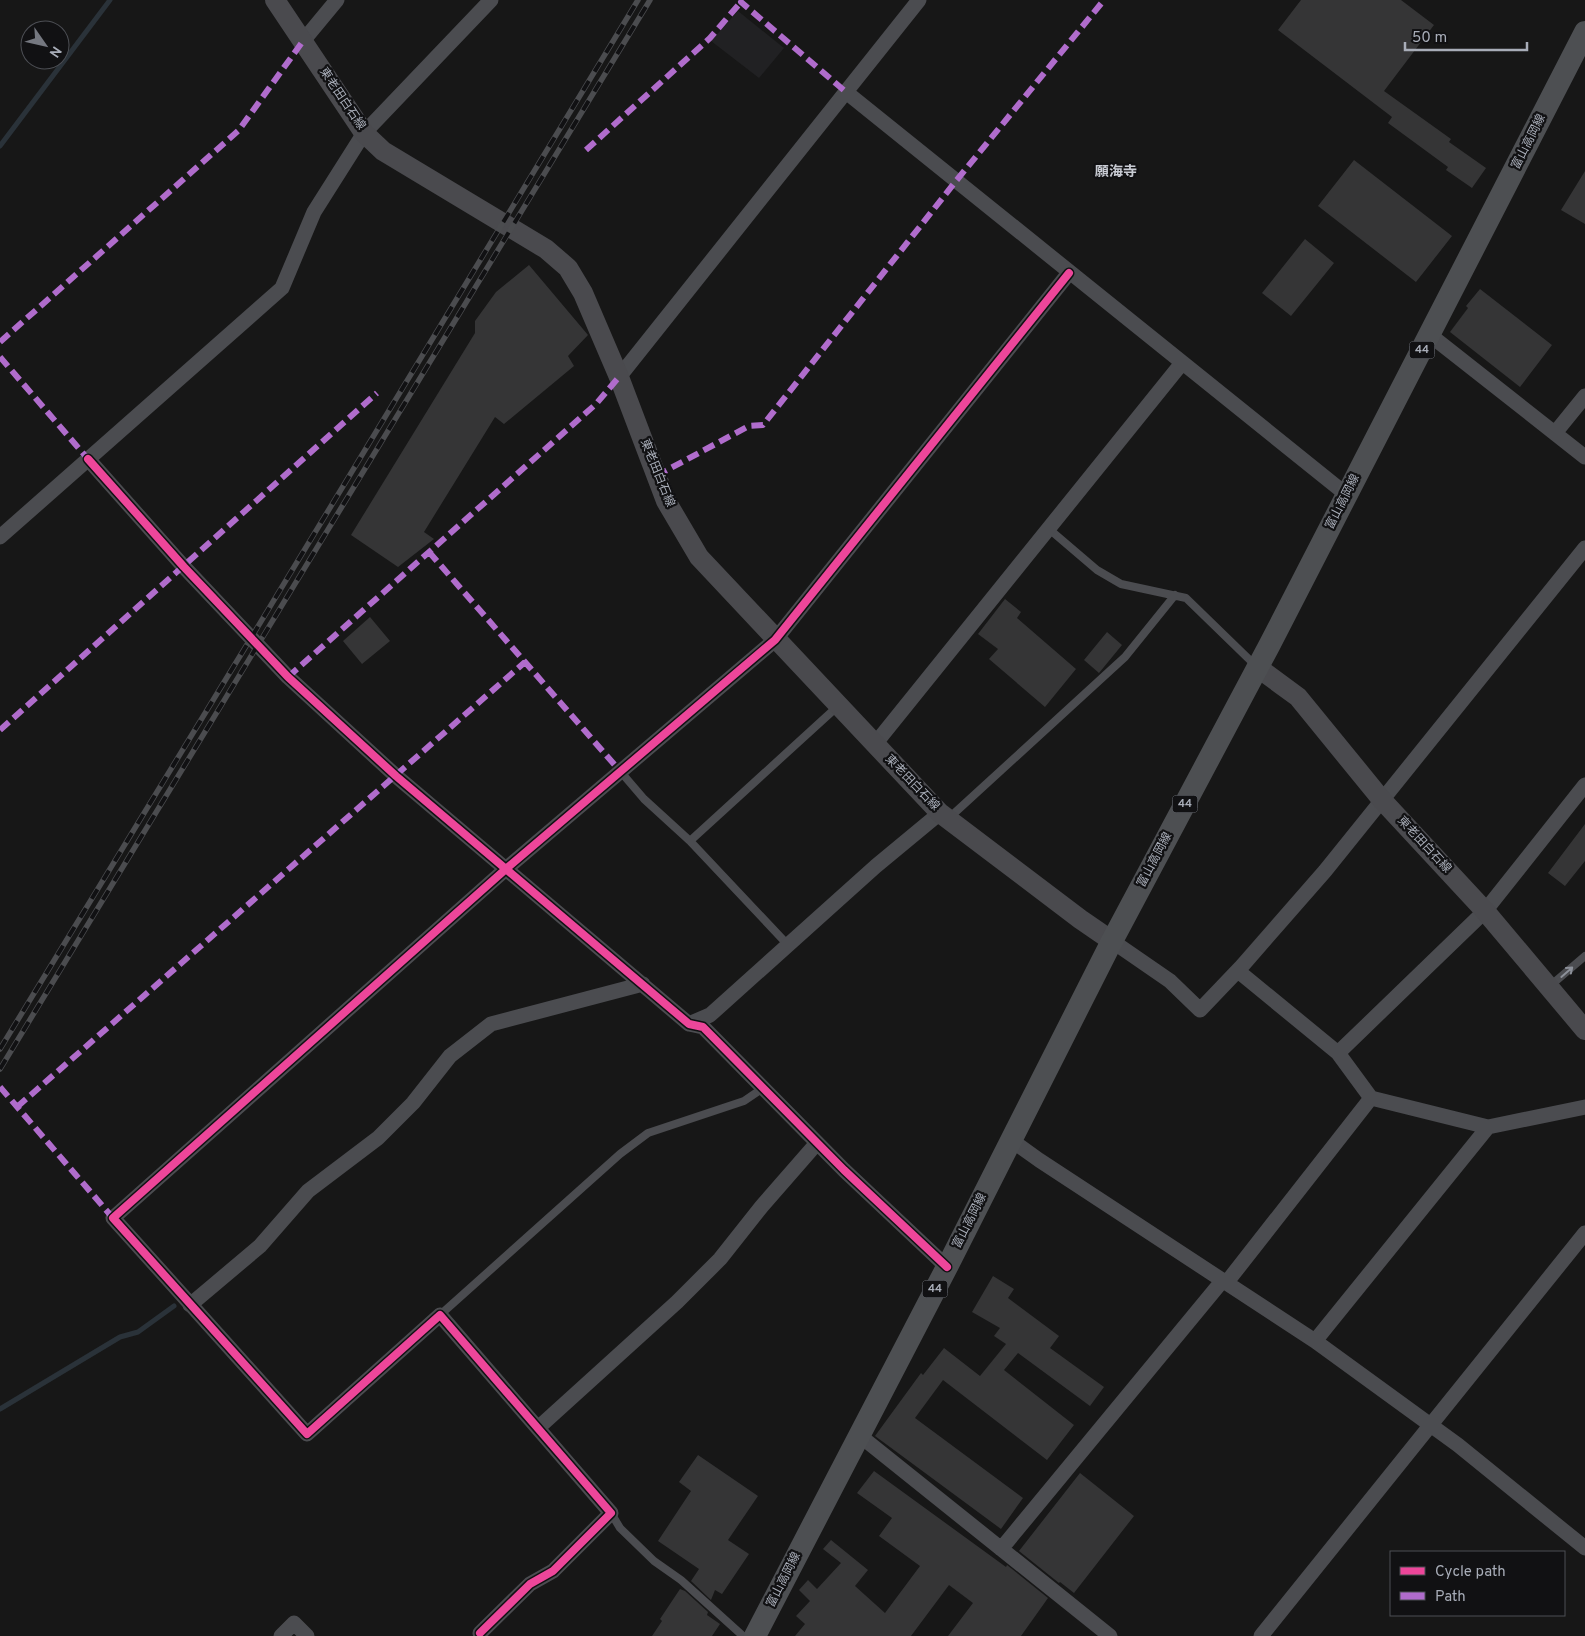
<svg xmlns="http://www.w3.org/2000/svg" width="1585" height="1636" font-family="Overpass,'Noto Sans JP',sans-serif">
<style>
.built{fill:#212123}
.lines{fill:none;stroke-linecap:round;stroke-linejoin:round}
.stream{stroke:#2a3239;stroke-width:5}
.building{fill:#353536}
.lane{stroke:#4b4c50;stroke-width:8}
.street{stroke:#4b4c50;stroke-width:15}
.secondary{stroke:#4a4a4e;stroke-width:20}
.primary{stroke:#4d4f52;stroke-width:22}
.rail-casing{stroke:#4b4c4f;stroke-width:5.5}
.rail{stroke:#111113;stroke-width:4;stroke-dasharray:11;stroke-linecap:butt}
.quiet{stroke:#b06ccc;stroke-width:6;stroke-dasharray:12 6;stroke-linecap:butt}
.cycleway-casing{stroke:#111113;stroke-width:11}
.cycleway{stroke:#ed469a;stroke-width:8}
.oneway{stroke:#8c9099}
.labels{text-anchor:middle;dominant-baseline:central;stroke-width:4.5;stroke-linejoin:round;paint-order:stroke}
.shield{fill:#111113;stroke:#7b7e86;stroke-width:1}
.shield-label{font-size:11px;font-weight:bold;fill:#a8adb8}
.street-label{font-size:12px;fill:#a8adb8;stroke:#111113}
.neighbourhood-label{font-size:14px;font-weight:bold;fill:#c9ccd4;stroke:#111113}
</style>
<rect width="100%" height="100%" fill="#171717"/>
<!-- built -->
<path class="built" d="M 738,11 L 784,48 L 759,78 L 711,41 Z"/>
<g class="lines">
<!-- stream -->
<path class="stream" d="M 0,146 L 110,0
M 0,1409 L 120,1337 L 138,1332 L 174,1306"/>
</g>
<!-- building -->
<path class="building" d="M 1301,0 L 1401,0 L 1434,25 L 1384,91 L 1451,139 L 1449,142 L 1486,168 L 1472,188 L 1446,170 L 1448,167 L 1388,123 L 1392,117 L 1278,30 Z
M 1354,160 L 1452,236 L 1416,282 L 1318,206 Z
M 1585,171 L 1585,224 L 1561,210 Z
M 1305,239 L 1334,263 L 1291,316 L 1262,293 Z
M 529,265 L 588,335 L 568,356 L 574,366 L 504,424 L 495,417 L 424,532 L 434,539 L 398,567 L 351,535 L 475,333 L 475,321 L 496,292 Z
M 1480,289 L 1552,345 L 1520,387 L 1450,332 L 1468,308 L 1466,306 Z
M 1005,599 L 1021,612 L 1017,618 L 1076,669 L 1045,707 L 989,659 L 998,649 L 978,634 Z
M 370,617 L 390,641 L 362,664 L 343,641 Z
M 1107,632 L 1122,645 L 1099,673 L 1084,660 Z
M 1585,824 L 1585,861 L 1565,886 L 1548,873 Z
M 993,1276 L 1014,1289 L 1008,1298 L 1059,1336 L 1050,1348 L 1104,1387 L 1090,1406 L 1018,1353 L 1004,1370 L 1074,1425 L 1047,1460 L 943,1380 L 915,1418 L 1023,1498 L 1001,1529 L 875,1436 L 921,1373 L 923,1375 L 944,1348 L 980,1376 L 1006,1344 L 994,1336 L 1000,1328 L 972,1312 Z
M 698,1455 L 758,1496 L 728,1540 L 749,1554 L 722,1594 L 715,1590 L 711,1600 L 691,1581 L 699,1569 L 658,1541 L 691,1491 L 679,1482 Z
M 874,1471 L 1006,1567 L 1007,1565 L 1048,1598 L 1021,1636 L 948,1636 L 973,1603 L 949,1585 L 911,1636 L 795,1636 L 805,1624 L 796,1616 L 810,1601 L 799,1590 L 808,1580 L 817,1589 L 841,1563 L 823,1549 L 831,1540 L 868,1570 L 855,1586 L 885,1613 L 920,1566 L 879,1536 L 892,1518 L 857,1493 Z
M 1080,1473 L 1134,1516 L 1074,1593 L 1060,1582 L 1059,1583 L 1019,1551 Z
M 680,1589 L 685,1591 L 708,1612 L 707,1615 L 720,1624 L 712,1636 L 652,1636 L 662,1621 L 660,1619 Z"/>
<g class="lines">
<!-- lane -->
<path class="lane" d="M 1049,529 L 1097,570 L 1121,584 L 1186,598 L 1256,666
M 620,771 L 644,799 L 690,841 L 838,706
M 949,818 L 1125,657 L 1175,595
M 690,841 L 788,945
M 1550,986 L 1585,956
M 440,1315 L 620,1154 L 648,1133 L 744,1101 L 763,1088
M 611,1513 L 620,1528 L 654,1561 L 681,1580 L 743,1636"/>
<!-- street -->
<path class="street" d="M 303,41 L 337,0
M 846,92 L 1347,495
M 1430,335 L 1585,457
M 619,377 L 919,0
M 1555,433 L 1585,396
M 88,459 L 184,567 L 288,677 L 396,776 L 689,1024 L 703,1027 L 844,1170 L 947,1267
M 0,537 L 282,288 L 314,212 L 364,133 L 491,0
M 875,744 L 1182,363
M 1112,941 L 1170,981 L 1200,1010 L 1242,966 L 1325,871 L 1585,548
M 1238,971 L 1338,1053 L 1371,1098
M 689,1024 L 710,1015 L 876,866 L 940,813
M 1338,1053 L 1485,911 L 1585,785
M 1011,1140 L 1039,1160 L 1315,1341 L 1458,1445 L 1585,1548
M 1227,1282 L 1371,1098 L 1488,1127 L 1585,1107
M 190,1305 L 260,1246 L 308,1191 L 378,1138 L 413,1103 L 450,1056 L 491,1024 L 643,984
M 1315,1341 L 1488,1127
M 538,1428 L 677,1302 L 720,1259 L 762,1206 L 817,1143
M 859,1435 L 1110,1636
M 1001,1549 L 1223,1280
M 480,1633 L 530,1584 L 553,1571 L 611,1513 L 440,1315 L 307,1434 L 113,1218 L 507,868 L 775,640 L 1069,273
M 281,1636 L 294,1623 L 307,1636
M 1261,1636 L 1585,1233"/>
<!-- secondary -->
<path class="secondary" d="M 275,0 L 364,133 L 383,151 L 546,249 L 568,268 L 583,293 L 619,377 L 666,501 L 699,557 L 940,813 L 1080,919 L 1112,941
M 1257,667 L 1298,697 L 1382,800 L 1485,911 L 1585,1030"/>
<!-- primary -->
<path class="primary" d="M 755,1636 L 947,1267 L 1112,941 L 1269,646 L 1585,32"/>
<defs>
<path id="rail" d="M 0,1049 L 251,638 L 638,0
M 0,1069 L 650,0"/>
</defs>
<!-- rail casing -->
<use href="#rail" class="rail-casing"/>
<!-- rail -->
<use href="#rail" class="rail"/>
<!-- quiet -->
<path class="quiet" d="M 743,0 L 741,2 L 846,92
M 586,150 L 710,38 L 741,2
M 0,342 L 239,130 L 303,41
M 0,357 L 88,459
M 656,476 L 749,426 L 763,425 L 956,181 L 1104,0
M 429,552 L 620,771
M 288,677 L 596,404 L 619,377
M 0,730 L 377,393
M 0,1087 L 113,1218
M 17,1107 L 525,662"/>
<defs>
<path id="cycleway" d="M 88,459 L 184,567 L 288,677 L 396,776 L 689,1024 L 703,1027 L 844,1170 L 947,1267
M 480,1633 L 530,1584 L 553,1571 L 611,1513 L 440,1315 L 307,1434 L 113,1218 L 507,868 L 775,640 L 1069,273"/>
</defs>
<!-- cycleway casing -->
<use href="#cycleway" class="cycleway-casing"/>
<!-- cycleway -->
<use href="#cycleway" class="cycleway"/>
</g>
<!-- one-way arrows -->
<defs><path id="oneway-shaft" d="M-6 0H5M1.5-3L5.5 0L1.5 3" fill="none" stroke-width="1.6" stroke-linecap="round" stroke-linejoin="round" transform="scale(1.25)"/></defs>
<use class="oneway" href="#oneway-shaft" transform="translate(1567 972) rotate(-41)"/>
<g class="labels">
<!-- shield labels -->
<g class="shield">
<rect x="1409.5" y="341.5" width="25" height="17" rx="4"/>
<rect x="1172.5" y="795.5" width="25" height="17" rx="4"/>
<rect x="922.5" y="1280.5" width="25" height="17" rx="4"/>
</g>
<g class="shield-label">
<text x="1422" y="350">44</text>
<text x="1185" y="804">44</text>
<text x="935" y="1289">44</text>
</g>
<!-- street labels -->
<g class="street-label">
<text transform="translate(342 99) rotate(56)">東老田白石線</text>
<text transform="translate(1529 142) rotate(-63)">富山高岡線</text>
<text transform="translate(657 473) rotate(68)">東老田白石線</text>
<text transform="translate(1343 502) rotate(-63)">富山高岡線</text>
<text transform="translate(912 783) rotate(46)">東老田白石線</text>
<text transform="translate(1424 845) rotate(47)">東老田白石線</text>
<text transform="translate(1155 860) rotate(-62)">富山高岡線</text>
<text transform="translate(970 1221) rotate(-63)">富山高岡線</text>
<text transform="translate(784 1580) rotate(-63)">富山高岡線</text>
</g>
<!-- neighbourhood labels -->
<g class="neighbourhood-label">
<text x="1116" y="172">願海寺</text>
</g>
</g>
<!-- legend -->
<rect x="1390" y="1551" width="175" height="65" fill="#111113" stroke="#4d4f55"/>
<rect x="1400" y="1567" width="25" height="8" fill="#ed469a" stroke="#4d4f55"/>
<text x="1435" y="1576" font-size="15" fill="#a8adb8">Cycle path</text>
<rect x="1400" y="1592" width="25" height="8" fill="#b06ccc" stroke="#4d4f55"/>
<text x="1435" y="1601" font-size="15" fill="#a8adb8">Path</text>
<!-- north arrow -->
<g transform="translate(45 45) rotate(124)"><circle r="24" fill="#111113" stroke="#4d4f55"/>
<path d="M0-4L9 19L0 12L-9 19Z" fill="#757880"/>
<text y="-8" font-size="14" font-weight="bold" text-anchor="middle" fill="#a8adb8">N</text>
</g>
<!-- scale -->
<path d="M1405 42v8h122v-8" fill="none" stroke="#a8adb8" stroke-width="2.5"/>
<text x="1412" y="42" font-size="15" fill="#a8adb8" stroke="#111113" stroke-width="4" paint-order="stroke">50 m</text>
</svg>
